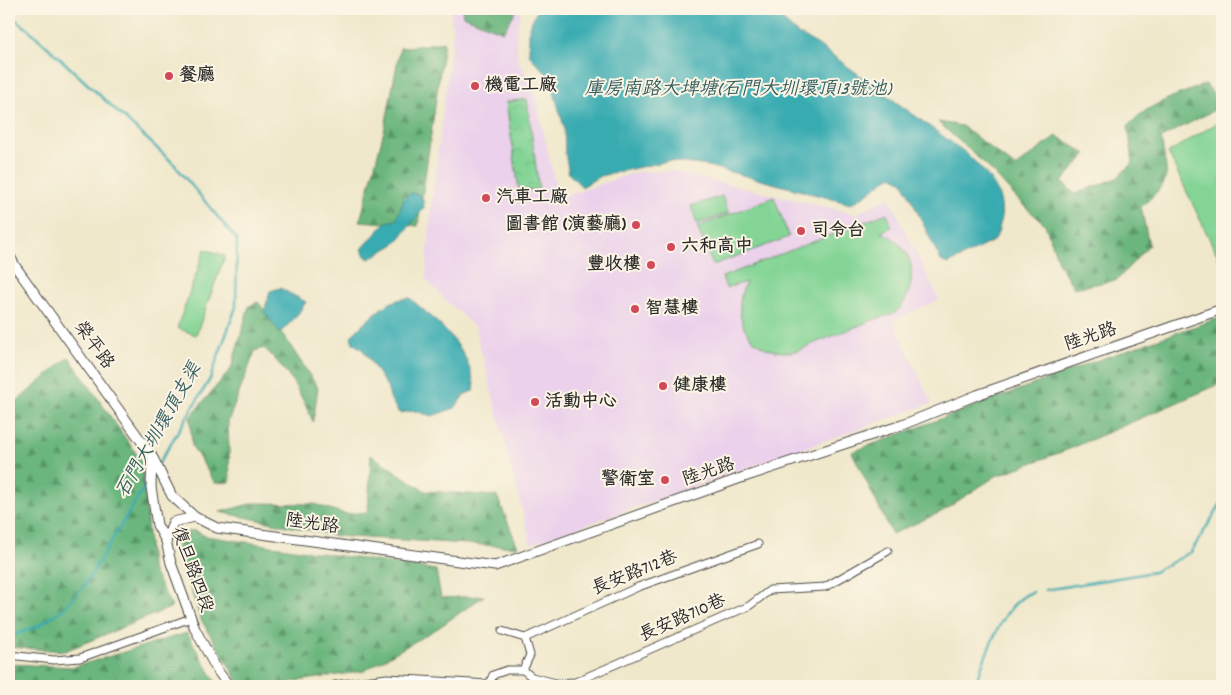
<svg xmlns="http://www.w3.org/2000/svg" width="1231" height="695" font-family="Dekko,'LXGW WenKai TC',sans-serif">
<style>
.built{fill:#ebd1eb}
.forest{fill:url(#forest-firs);stroke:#4a7054}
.park{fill:url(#park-crowns);stroke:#578060}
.pitch{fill:#83d495;stroke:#578060}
.water{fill:#39abb1;stroke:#326b6e}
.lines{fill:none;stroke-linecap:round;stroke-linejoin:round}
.stream{stroke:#39abb1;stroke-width:2.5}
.minor-casing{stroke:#494743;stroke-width:9}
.tertiary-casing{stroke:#494743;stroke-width:11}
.minor{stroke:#fff;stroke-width:7}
.tertiary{stroke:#fff;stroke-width:9}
.poi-dot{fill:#d1495b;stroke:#fcf5e5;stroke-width:2}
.labels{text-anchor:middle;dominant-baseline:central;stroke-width:4;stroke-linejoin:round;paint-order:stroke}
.poi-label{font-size:18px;font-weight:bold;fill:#2b2b2b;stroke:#fcf5e5;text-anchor:start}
.street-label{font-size:18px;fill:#2b2b2b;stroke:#fcf5e5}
.water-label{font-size:19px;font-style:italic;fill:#315e61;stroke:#fcf5e5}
</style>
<defs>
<pattern id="forest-firs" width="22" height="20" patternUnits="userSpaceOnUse" patternTransform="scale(1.25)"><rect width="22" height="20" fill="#6ab67e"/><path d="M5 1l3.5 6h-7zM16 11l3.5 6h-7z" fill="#579467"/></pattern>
<pattern id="park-crowns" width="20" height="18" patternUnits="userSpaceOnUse" patternTransform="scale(1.25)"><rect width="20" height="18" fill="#83d495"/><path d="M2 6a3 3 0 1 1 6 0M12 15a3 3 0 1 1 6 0" fill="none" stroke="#71b681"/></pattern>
</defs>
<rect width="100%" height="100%" fill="#fcf5e5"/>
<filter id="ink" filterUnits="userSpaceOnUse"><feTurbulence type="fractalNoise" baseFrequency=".02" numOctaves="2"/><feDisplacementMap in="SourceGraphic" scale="10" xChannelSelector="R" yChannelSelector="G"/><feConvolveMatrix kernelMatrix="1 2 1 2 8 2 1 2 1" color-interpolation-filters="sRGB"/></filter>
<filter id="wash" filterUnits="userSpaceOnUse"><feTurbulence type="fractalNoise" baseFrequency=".0096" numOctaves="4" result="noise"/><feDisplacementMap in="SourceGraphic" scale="20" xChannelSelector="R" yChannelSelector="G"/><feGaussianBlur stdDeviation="1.12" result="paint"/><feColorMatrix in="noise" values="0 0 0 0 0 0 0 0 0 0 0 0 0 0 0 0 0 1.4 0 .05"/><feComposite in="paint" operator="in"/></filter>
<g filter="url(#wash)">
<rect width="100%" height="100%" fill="#f0e8cb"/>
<!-- built -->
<path class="built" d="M 451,9 L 521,9 L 516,36 L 518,61 L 533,86 L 556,187 L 566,196 L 636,172 L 672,171 L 855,214 L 889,197 L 939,300 L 893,321 L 932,403 L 531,544 L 475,327 L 441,296 L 426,279 L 431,206 L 453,32 Z"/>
<!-- forest -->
<path class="forest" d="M 462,9 L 517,9 L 503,32 L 463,16 Z
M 444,42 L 418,226 L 360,221 L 385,127 L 400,48 Z
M 1206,84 L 1222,106 L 1161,138 C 1168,180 1173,178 1141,207 L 1149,245 L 1117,280 L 1074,288 L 1059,264 L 1045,224 L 1024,206 L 986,165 L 938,122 L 962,126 L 1015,167 L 1057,136 L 1086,154 L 1062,182 L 1075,194 L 1117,178 L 1133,162 L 1128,126 C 1148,103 1179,95 1206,84 Z
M 258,302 L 286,339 L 318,388 L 313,422 C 301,393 287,369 264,348 L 255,351 L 228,422 L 230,482 L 215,483 L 192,446 L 190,417 L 231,369 L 249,306 Z
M 1222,317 L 1222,383 L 1072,448 L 996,476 L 941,512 L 892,534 L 852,452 L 1112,355 Z
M 69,357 L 142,462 L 151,568 L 172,607 L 65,651 L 9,647 L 9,408 Z
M 371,455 L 425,491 L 497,496 L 518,547 L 336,536 L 220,512 L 254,503 L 314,504 L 345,514 L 368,512 Z
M 195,530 L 205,536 L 436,570 L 441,598 L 484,596 L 438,628 L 364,671 L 284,683 L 279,686 L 241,686 L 200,618 L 176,544 L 184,533 Z
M 187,633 L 218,686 L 9,686 L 9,664 L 74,667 Z"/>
<!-- park -->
<path class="park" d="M 527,99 L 539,189 L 519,191 L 506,102 Z"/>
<!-- pitch -->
<path class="pitch" d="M 1222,120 L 1222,265 L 1168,153 Z
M 722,196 L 729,213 L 697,224 L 691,206 Z
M 774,197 L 789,237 L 713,265 L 697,227 Z
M 887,213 L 892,227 L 881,232 C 892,237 901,243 907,254 C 916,270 911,298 897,311 C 892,315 882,317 876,319 C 855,327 835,335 815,343 C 807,346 798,352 790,352 C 748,354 729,316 746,282 L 726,288 L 722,277 Z
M 205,249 L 225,256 L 196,335 L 177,328 Z"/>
<!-- water -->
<path class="water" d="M 538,9 L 770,9 L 798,34 L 817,44 L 966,153 C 994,180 1012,200 995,240 L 948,264 L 941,261 L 903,182 L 892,176 C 877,184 867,196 851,204 L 708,166 L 668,161 L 600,176 L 582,187 L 569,174 L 565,153 L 564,127 L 553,89 L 545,72 L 529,55 L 529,27 Z
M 410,193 L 419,194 L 423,200 L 424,208 L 395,244 L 369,259 L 365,256 L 362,249 L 386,222 L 396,220 L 404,199 Z
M 280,288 L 306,302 L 296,317 L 280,333 L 264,312 L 270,291 Z
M 410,298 C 441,326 469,345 475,390 L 464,395 L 455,408 L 432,416 L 414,411 L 399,413 L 391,400 L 387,387 L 364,351 L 353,343 L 351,336 C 369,320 384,299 410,298 Z"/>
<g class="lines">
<!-- stream -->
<path class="stream" d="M 9,15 L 28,29 L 173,163 L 237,240 L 236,307 L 210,379 L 159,463
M 1045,590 L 1154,572 L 1191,552 L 1222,502
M 9,637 L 38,626 L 63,609 L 84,586 L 148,481
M 974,686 C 986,658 1001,602 1033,592"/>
</g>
</g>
<g filter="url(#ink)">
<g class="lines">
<defs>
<path id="minor" d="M 502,631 L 525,638 L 530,655 L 523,670
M 525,638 L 638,587 L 758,544
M 9,655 L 54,660 L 80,658 L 191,618
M 489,684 L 493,675 L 507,670 L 523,670 L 532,677 L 556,683 L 575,682 L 749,606 L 770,590 L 825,587 L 888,551"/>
<path id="tertiary" d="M 9,254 L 15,266 L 152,456 L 172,496 L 195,517 L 217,528 L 495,566 L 738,479 L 902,425 L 977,395 L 1222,309
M 152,459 L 151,487 L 157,525 L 166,541 L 171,563 L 195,629 L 217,670 L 229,686
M 166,541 L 173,522 L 195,517
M 335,686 L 387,679 L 505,686"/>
</defs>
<!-- minor casing -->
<use href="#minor" class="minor-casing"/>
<!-- tertiary casing -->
<use href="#tertiary" class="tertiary-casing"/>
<!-- minor -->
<use href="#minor" class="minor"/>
<!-- tertiary -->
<use href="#tertiary" class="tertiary"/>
</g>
</g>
<!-- markers -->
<g class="poi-dot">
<circle cx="169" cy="76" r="5"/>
<circle cx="475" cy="86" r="5"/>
<circle cx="486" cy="198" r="5"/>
<circle cx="636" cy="225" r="5"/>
<circle cx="801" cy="231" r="5"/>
<circle cx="671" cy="247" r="5"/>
<circle cx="651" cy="265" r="5"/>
<circle cx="635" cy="309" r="5"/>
<circle cx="663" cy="386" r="5"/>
<circle cx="535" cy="402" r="5"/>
<circle cx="665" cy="480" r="5"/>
</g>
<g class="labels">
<!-- poi labels -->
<g class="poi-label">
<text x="179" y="76">餐廳</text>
<text x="485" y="86">機電工廠</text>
<text x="496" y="198">汽車工廠</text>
<text x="626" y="225" text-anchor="end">圖書館 (演藝廳)</text>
<text x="811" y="231">司令台</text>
<text x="681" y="247">六和高中</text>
<text x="641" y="265" text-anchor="end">豐收樓</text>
<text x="645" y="309">智慧樓</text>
<text x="673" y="386">健康樓</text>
<text x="545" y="402">活動中心</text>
<text x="655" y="480" text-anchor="end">警衛室</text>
</g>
<!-- street labels -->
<g class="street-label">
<text transform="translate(1091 338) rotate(-19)">陸光路</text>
<text transform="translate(93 346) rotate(54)">榮平路</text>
<text transform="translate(709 473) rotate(-19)">陸光路</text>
<text transform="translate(312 525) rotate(8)">陸光路</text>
<text transform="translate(191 570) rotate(70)">復旦路四段</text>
<text transform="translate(635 574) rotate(-22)">長安路712巷</text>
<text transform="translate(683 619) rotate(-24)">長安路710巷</text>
</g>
<!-- water labels -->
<g class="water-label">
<text x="738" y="90">庫房南路大埤塘(石門大圳環頂13號池)</text>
<text transform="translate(160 431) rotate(-60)">石門大圳環頂支渠</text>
</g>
</g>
<!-- margin -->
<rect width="1231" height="695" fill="none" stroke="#fcf5e5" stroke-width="30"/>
</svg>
